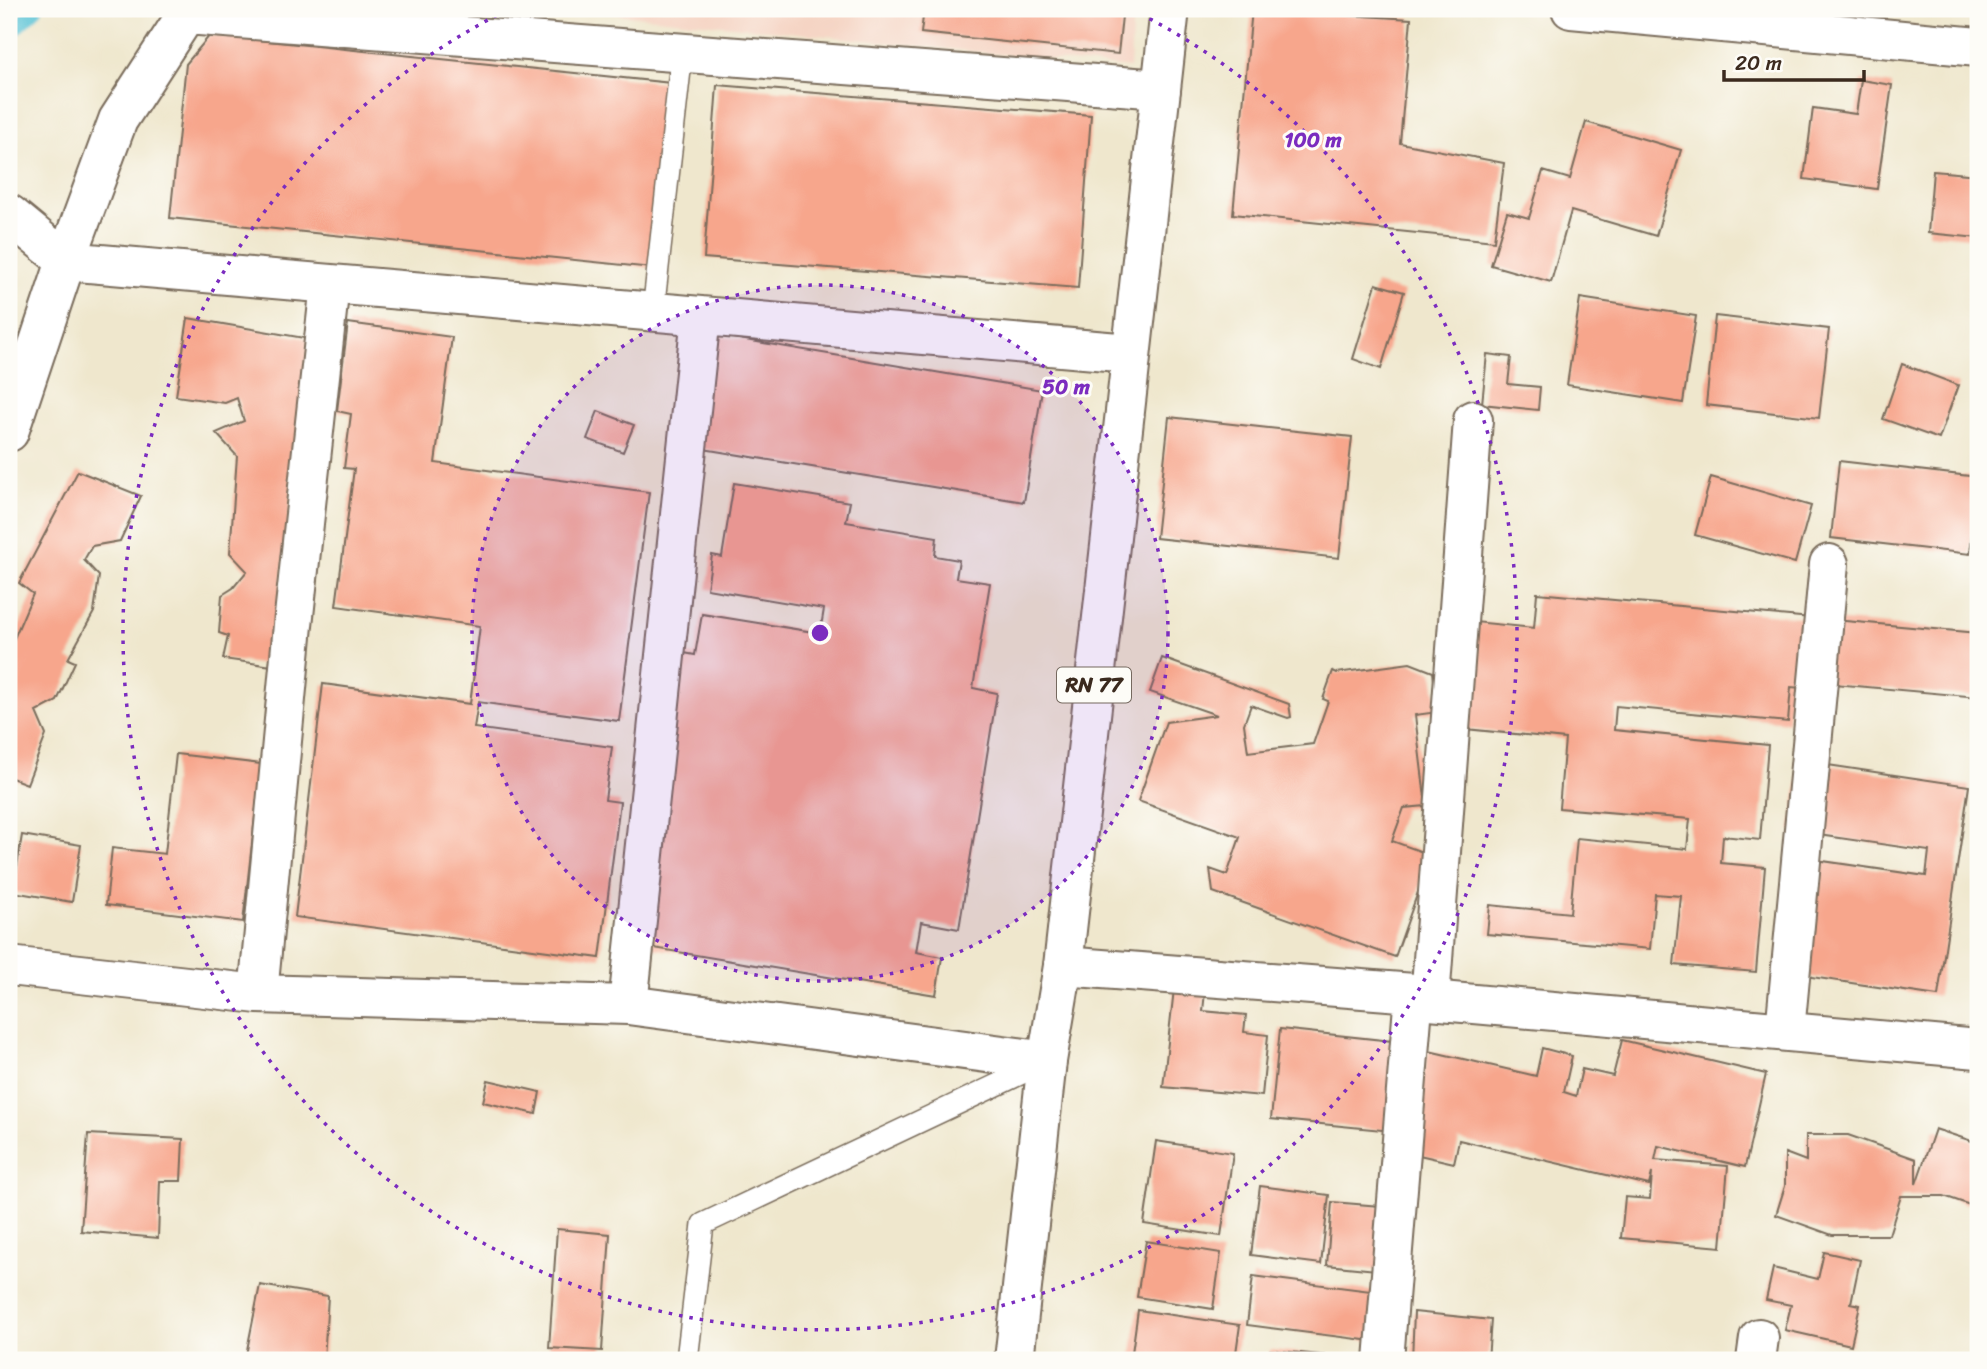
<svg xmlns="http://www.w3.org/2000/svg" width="1987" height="1369" font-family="Sriracha,sans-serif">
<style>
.built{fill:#f5d3c2}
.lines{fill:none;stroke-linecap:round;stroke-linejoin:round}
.stream{stroke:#59c2d5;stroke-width:14}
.building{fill:#f7a68c}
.lane-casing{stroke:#7a6c5b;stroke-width:24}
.street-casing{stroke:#7a6c5b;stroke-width:42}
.primary-casing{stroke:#7a6c5b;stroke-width:42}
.lane{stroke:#fff;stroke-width:21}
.street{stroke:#fff;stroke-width:38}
.primary{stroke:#fff;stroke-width:38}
.ring{fill:none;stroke:#7b2cbf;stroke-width:3.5;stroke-dasharray:3.5 7}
.labels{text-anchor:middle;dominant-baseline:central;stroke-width:6;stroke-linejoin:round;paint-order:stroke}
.shield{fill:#fdfcf7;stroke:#75695f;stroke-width:2}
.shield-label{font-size:21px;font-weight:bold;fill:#3b2a1e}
.centre{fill:#7b2cbf;stroke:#fdfcf7;stroke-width:3.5}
.ring-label{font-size:21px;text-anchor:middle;font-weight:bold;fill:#7b2cbf;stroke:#fdfcf7;stroke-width:6;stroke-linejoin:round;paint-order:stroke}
</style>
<rect width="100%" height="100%" fill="#fdfcf7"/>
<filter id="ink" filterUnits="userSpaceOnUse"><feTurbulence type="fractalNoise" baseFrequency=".0143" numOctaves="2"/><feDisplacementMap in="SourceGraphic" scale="14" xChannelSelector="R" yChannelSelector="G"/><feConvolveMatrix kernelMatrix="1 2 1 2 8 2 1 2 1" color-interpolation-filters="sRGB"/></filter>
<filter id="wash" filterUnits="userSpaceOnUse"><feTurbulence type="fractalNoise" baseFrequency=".00686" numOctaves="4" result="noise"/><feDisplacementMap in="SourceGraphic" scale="28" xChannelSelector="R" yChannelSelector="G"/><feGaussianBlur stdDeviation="1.57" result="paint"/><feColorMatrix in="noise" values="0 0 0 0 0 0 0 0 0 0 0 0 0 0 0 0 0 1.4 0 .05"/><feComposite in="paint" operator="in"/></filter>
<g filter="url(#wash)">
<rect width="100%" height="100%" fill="#efe7cd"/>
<!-- built -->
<path class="built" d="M 569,9 L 1133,9 L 1130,68 Z"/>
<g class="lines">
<!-- stream -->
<path class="stream" d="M 9,34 L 36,9"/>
</g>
<g id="blocks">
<!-- building -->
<path class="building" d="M 924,9 L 1059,9 L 1122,16 L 1118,54 L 921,33 Z
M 1252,9 L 1411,19 L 1400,143 L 1504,163 L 1494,241 L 1233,214 Z
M 210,35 L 671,83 L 652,268 L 170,218 L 186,64 Z
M 1861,80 L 1892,85 L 1877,189 L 1804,179 L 1813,108 L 1856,114 Z
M 717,85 L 1091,115 L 1078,288 L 704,258 Z
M 1586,122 L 1681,150 L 1656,236 L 1571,211 L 1551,282 L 1491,265 L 1507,212 L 1529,218 L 1543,171 L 1570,179 Z
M 1933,171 L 1978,175 L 1978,238 L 1928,233 Z
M 1376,284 L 1404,292 L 1381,369 L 1353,359 Z
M 1580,298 L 1696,316 L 1683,403 L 1567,385 Z
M 1715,316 L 1829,329 L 1819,418 L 1706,405 Z
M 188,318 L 310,339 L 272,666 L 223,659 L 228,636 L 219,633 L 222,595 L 233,588 L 247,571 L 230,553 L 237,456 L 216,433 L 244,421 L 237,398 L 225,403 L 176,396 Z
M 348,323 L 452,337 L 435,463 L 649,492 L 619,721 L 478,702 L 474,728 L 612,747 L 605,800 L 620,802 L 600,958 L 295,917 L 323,684 L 470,704 L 480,626 L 336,606 L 354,469 L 344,468 L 351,414 L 337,411 Z
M 709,334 L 1042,390 L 1024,502 L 691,447 Z
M 1487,354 L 1511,357 L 1508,384 L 1540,387 L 1538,410 L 1482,404 Z
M 1902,364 L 1958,385 L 1939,439 L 1883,419 Z
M 598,411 L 634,425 L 623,452 L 587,439 Z
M 1169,417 L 1352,437 L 1339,558 L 1156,538 Z
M 1839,461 L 1978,477 L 1970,554 L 1831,538 Z
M 78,471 L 141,496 L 120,541 L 92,546 L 84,560 L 99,576 L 94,612 L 68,659 L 75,662 L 57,701 L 36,712 L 46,735 L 27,784 L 9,777 L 9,650 L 33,594 L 19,583 Z
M 1711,477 L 1811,506 L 1795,563 L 1695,535 Z
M 734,483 L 850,502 L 846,522 L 937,537 L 935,556 L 959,560 L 956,578 L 990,583 L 973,688 L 997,693 L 959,929 L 921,922 L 916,952 L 942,957 L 936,995 L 636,945 L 684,653 L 695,655 L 702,614 L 820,633 L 824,609 L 707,589 L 712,555 L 722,557 Z
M 1537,593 L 1978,633 L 1978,697 L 1823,683 L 1823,690 L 1791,687 L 1788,722 L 1616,706 L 1614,730 L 1768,745 L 1760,840 L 1723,836 L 1721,863 L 1765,867 L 1756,972 L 1674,965 L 1681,896 L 1655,894 L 1650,949 L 1487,934 L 1490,905 L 1570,913 L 1577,838 L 1687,849 L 1690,819 L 1559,808 L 1565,739 L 1456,728 L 1465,621 L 1534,628 Z
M 1162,658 L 1289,704 L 1291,717 L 1288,718 L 1251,705 L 1244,724 L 1248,752 L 1313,744 L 1328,701 L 1323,699 L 1333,671 L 1337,673 L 1410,663 L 1433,672 L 1438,712 L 1415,715 L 1426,806 L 1404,808 L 1392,841 L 1431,855 L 1395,957 L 1213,892 L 1210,869 L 1227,875 L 1240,837 L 1138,801 L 1166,722 L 1217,715 L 1150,692 Z
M 176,754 L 261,764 L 243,922 L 106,905 L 112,848 L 165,854 Z
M 1801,761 L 1969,786 L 1938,996 L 1778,972 L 1795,857 L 1926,876 L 1929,851 L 1791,831 Z
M 22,835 L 81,845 L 72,902 L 13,892 Z
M 1175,980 L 1206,983 L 1203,1011 L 1246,1015 L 1244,1032 L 1268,1035 L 1262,1096 L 1163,1087 Z
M 1280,1029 L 1401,1042 L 1392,1131 L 1271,1119 Z
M 1622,1040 L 1766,1074 L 1745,1167 L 1658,1146 L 1655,1160 L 1728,1166 L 1721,1247 L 1621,1238 L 1625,1197 L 1650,1199 L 1652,1173 L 1649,1185 L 1459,1140 L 1454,1163 L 1406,1152 L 1429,1051 L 1536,1076 L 1542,1048 L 1572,1056 L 1564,1092 L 1576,1096 L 1582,1069 L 1613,1076 Z
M 488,1080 L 540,1092 L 536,1114 L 483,1102 Z
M 1935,1129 L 1978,1143 L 1978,1230 L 1973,1230 L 1973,1206 L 1944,1196 L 1901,1196 L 1889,1235 L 1832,1235 L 1776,1215 L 1785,1186 L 1785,1153 L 1806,1161 L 1806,1135 L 1848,1135 L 1916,1159 L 1916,1184 Z
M 88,1134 L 183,1139 L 181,1181 L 160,1181 L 158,1238 L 81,1231 Z
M 1156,1141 L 1233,1153 L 1221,1236 L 1144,1224 Z
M 1260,1186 L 1329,1195 L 1321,1264 L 1251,1255 Z
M 1332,1202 L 1392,1207 L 1386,1271 L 1327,1265 Z
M 557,1229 L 610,1234 L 602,1351 L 549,1348 Z
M 1146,1241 L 1221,1253 L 1213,1309 L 1137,1297 Z
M 1824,1252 L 1860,1260 L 1851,1303 L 1860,1305 L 1851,1345 L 1785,1330 L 1791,1305 L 1766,1300 L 1773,1268 L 1818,1279 Z
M 1253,1276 L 1379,1292 L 1372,1341 L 1247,1325 Z
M 260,1285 L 328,1296 L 324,1360 L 245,1360 Z
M 1138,1310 L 1240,1325 L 1235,1360 L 1131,1360 Z
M 1414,1312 L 1491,1320 L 1488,1360 L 1412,1360 Z
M 1270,1350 L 1350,1358 L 1350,1360 L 1269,1360 Z"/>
</g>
</g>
<g filter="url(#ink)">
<use href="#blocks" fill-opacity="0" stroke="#7a6c5b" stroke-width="2"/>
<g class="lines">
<defs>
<path id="lane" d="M 653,312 L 682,52
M 687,1360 L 703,1224 L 1039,1065"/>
<path id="street" d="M 1571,9 L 1978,47
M 9,214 L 66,261 L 1130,353
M 9,432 L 66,261 L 118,120 L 186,15 L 1161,89
M 9,966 L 258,994 L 628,1005 L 1047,1061
M 1063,966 L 1414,993 L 1430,1000 L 1978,1049
M 258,994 L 293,625 L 330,284
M 1430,1000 L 1473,420
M 628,1005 L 701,316
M 1785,1031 L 1829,564
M 1384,1360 L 1414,993
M 1756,1360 L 1759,1338"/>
<path id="primary" d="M 1014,1360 L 1047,1061 L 1063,966 L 1170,9"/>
</defs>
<!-- lane casing -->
<use href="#lane" class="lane-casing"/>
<!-- street casing -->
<use href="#street" class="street-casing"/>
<!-- primary casing -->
<use href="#primary" class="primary-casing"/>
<!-- lane -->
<use href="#lane" class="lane"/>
<!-- street -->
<use href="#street" class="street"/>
<!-- primary -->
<use href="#primary" class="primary"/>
</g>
</g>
<!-- distance rings -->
<circle cx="820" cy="633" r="348" fill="#7b2cbf" fill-opacity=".12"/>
<g class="ring">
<circle cx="820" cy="633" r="348"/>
<path d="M1131 9A697 697 0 1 1 509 9"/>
</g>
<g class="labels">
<!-- shield labels -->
<rect class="shield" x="1057" y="667.5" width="74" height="35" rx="5"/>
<g class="shield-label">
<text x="1094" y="685">RN 77</text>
</g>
</g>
<circle cx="820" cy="633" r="10" class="centre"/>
<g class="ring-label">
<text x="1313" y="147">100 m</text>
<text x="1066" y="394">50 m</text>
</g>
<!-- margin -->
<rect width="1987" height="1369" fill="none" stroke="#fdfcf7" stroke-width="35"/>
<!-- scale -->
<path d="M1724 70v10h140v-10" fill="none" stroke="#3b2a1e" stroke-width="3.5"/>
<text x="1735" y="70" font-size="21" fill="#3b2a1e" stroke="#fdfcf7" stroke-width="5" paint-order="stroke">20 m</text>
</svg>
